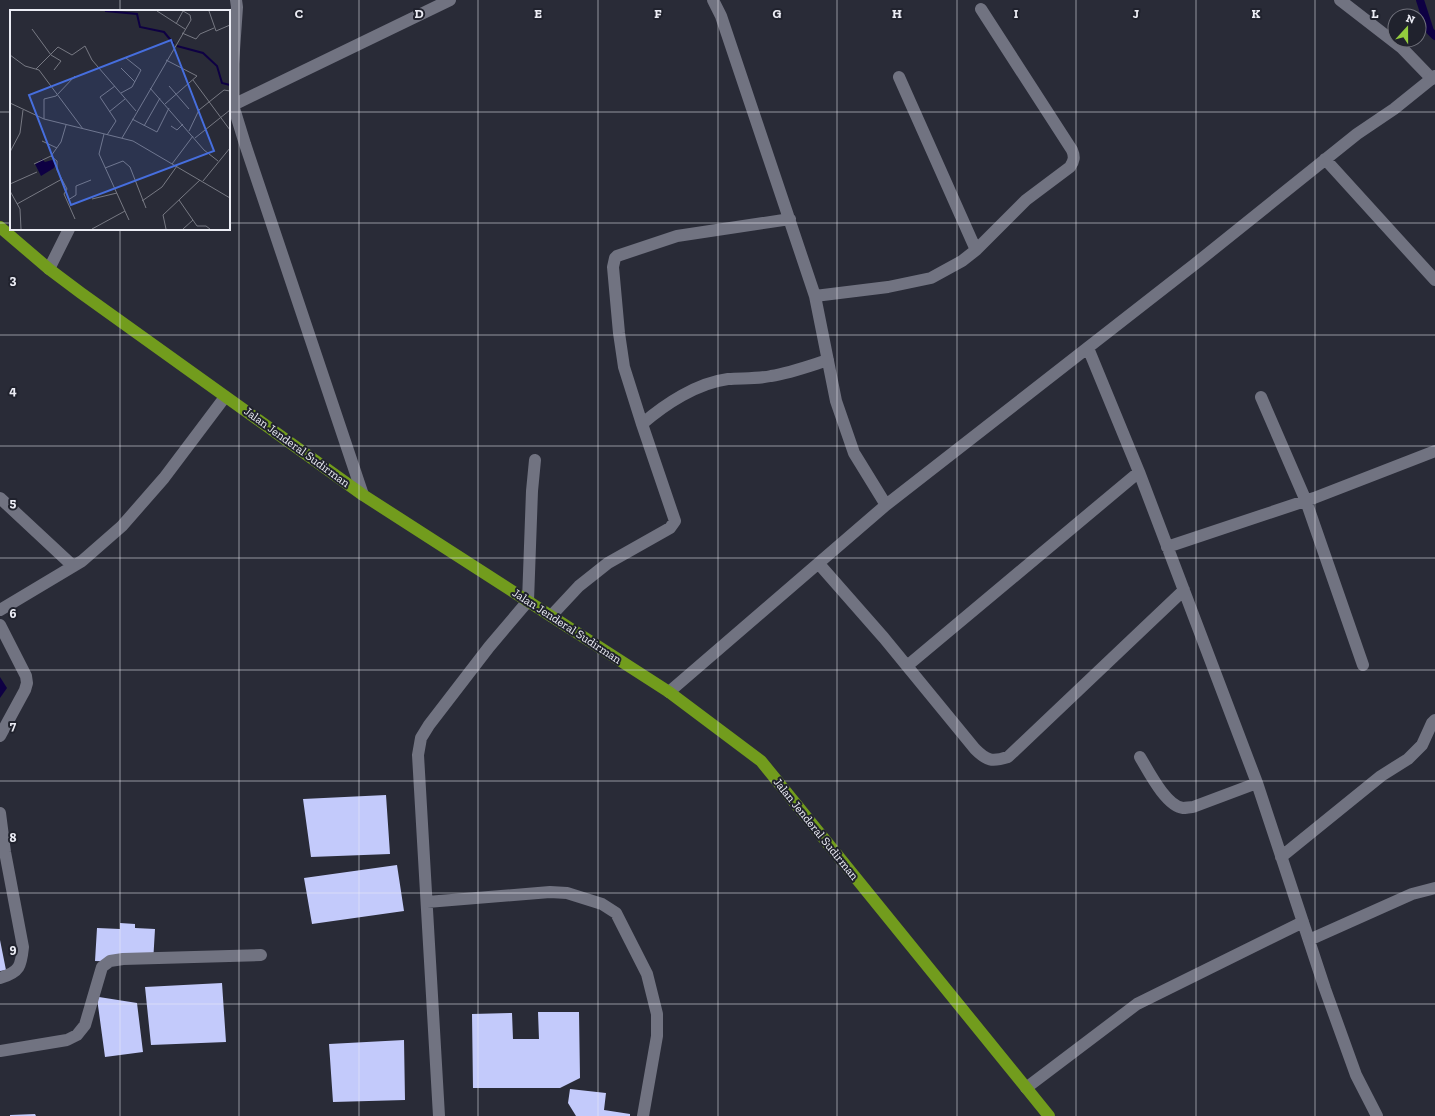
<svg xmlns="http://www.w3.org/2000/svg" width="1435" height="1116" font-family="'Zilla Slab',serif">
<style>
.water{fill:#0e0043}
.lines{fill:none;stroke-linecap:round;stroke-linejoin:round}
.stream{stroke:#0e0043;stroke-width:8}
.building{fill:#c3cafb}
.service{stroke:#717381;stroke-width:12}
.minor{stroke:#717381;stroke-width:12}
.trunk{stroke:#729c1d;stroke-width:12}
.grid{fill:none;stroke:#ecedf5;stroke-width:1;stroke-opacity:0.55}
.labels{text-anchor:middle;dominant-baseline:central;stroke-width:4;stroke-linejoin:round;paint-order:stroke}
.street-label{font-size:12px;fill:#ecedf5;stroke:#20222d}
.inset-river{fill:none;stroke:#0e0043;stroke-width:2}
.inset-road{fill:none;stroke:#777983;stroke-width:1}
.view{fill:#466ede;fill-opacity:0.15;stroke:#466ede;stroke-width:2}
.inset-edge{fill:none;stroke:#ecedf5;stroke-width:2}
.grid-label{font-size:13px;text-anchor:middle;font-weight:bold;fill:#ecedf5;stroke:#20222d;stroke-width:4;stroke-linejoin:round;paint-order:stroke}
</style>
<rect width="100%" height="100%" fill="#292b37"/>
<!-- water -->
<path class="water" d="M 0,677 L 7,688 L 0,698 Z"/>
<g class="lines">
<!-- stream -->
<path class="stream" d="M 1420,0 L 1430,31 L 1435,36"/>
</g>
<!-- building -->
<path class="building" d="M 386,795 L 390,854 L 311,857 L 303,799 Z
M 397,865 L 404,911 L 312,924 L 304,878 Z
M 120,923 L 135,924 L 135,928 L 155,929 L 153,963 L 95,961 L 97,928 L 120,929 Z
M 0,940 L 6,970 L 0,971 Z
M 222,983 L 226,1042 L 151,1045 L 145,987 Z
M 99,997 L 137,1003 L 143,1052 L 105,1057 L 97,998 Z
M 538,1012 L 579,1012 L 580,1078 L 560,1088 L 473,1088 L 472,1014 L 512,1013 L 513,1039 L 539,1039 Z
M 404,1040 L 405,1100 L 333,1102 L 329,1044 Z
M 570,1089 L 606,1093 L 604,1110 L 630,1114 L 630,1116 L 576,1116 L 568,1103 Z
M 35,1114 L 36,1116 L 10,1116 L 10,1115 Z"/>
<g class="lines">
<!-- service -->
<path class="service" d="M 1340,0 L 1402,48 L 1432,79
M 528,601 L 532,491 L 535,460"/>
<!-- minor -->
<path class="minor" d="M 236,0 L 237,7 L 233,64 L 233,105 L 245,144 L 363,495
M 713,0 L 721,16 L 815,296 L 836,401 L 854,453 L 886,505
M 899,77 L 976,250
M 229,103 L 233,105 L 450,0
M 1325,159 L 1435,280
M 49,269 L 69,229
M 815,296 L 888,287 L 931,278 L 962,261 L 976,250 L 1026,200 L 1070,167 C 1074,161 1075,157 1072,150 L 981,9
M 1088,348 L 1139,472 L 1257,783 L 1325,989 L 1356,1075 L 1377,1116
M 1261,397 L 1306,501 L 1363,665
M 642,424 C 665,404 697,383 728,379 C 743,378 757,379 771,376 C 790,373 809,366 828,360
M 0,498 L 73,566
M 1167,547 L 1314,498 L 1435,451
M 819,564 L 884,638 L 975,749 C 987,761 992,762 1008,757 L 1184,590
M 0,610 L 82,561 L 122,526 L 164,478 L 225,397
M 551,616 L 579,586 L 608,563 L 670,528 L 675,521 L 642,424 L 624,367 L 619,333 L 613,267 L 615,258 L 617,256 L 677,236 L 790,219
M 0,625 L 26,676 L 27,683 L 25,690 L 0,736
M 907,666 L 1139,472
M 669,692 L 886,505 L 1195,264 L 1357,134 L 1394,109 L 1435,76
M 1140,757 C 1149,772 1166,806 1183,808 C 1186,808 1190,807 1193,807 L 1257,783
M 0,813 L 5,852 L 23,947 C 21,966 20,972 0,978
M 1281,857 L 1381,776 L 1408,759 L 1422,745 L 1432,723 L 1435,720
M 427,902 L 550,892 L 567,893 L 602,904 L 616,913 L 647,974 L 657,1014 L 657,1036 L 643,1116
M 1309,940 L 1412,894 L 1435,888
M 0,1051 L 67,1040 L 77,1035 L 85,1025 L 102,967 L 110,961 L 123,959 L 261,955
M 1026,1088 L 1137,1004 L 1303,922
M 439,1116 L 418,755 L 421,738 L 429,725 L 489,647 L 528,601"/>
<!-- trunk -->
<path class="trunk" d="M 0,227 L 49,269 L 81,293 L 363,495 L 669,692 L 761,761 L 1049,1116"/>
</g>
<!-- grid -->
<path class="grid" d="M 120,0 L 120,11M 239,0 L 239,1116M 359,0 L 359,1116M 478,0 L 478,1116M 598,0 L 598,1116M 718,0 L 718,1116M 837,0 L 837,1116M 957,0 L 957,1116M 1076,0 L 1076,1116M 1196,0 L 1196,1116M 1315,0 L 1315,1116M 0,112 L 11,112M 229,112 L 1435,112M 0,223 L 11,223M 229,223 L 1435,223M 120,229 L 120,1116M 0,335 L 1435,335M 0,446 L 1435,446M 0,558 L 1435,558M 0,670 L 1435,670M 0,781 L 1435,781M 0,893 L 1435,893M 0,1004 L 1435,1004"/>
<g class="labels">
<!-- street labels -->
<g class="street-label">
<text transform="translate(297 447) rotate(36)">Jalan Jenderal Sudirman</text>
<text transform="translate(567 626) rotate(33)">Jalan Jenderal Sudirman</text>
<text transform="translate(816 829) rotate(51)">Jalan Jenderal Sudirman</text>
</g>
</g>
<!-- overview -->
<g transform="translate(10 10)">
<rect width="220" height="220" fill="#292b37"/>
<path d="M 32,149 L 35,152 L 42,150 L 46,153 L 44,158 L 31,166 L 25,154 Z" fill="#0e0043"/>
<path class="inset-river" d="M 95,1 L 127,4 L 130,17 L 154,22 L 164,34M 167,36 L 193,43 L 207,56 L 212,73 L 220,75"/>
<path class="inset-road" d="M 147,1 L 175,19M 199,1 L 206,21 L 220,15M 166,14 L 173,1M 22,19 L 41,45 L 51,51 L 44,60M 172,23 L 186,29 L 190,24 L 204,18M 0,45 L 15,56 L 29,60 L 73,119M 111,58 L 125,72M 26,59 L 48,37 L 62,45 L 75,36 L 82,50 L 126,101M 183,70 L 220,120M 159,76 L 179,99M 140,78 L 194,140 L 208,151M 111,83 L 122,77 L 131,60 L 116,48M 0,93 L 34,109 L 123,131 L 220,188M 155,94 L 187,66 L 156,50M 99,102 L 115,89M 34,109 L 34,89 L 46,86 L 65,66M 122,109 L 147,122 L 159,98M 56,115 L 51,132 L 41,146 L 47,151 L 47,160 L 57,179 L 54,184 L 65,209M 134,116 L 150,88M 161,116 L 167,120 L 173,114M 179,121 L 189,100 L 214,80 L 220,81M 94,124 L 89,144 L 119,210M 97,125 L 106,111 L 90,87 L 105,76M 112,128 L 181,10 L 180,5 L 173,1M 185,128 L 220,100M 32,131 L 47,138M 0,142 L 10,123 L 13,100M 24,154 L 41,146M 162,154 L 183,126M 95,158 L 113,151 L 120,157 L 136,198M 193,171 L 220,138M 0,174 L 27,162M 0,181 L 10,199 L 11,219M 82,189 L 107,183M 58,190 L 66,185 L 66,176 L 81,170M 169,190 L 187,216 L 196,216 L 200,219M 132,191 L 152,177 L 167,156M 7,194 L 52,169M 82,219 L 115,201M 156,219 L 153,205 L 190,170M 173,219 L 183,210"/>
<path class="view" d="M 161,30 L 204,141 L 61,195 L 19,85 Z"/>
<rect width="220" height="220" class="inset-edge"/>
</g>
<g class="grid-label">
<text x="299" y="18">C</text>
<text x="419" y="18">D</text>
<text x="538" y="18">E</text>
<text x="658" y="18">F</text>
<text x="777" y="18">G</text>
<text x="897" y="18">H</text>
<text x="1016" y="18">I</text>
<text x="1136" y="18">J</text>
<text x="1256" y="18">K</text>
<text x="1375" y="18">L</text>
<text x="13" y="284">3</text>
<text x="13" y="395">4</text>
<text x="13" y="507">5</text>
<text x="13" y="618">6</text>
<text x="13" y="730">7</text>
<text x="13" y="842">8</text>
<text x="13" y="953">9</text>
</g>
<!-- north arrow -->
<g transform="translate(1407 28) rotate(21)"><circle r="19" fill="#20222d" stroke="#72737d"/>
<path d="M0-3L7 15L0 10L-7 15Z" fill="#93cc3d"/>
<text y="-6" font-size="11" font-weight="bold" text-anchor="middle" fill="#ecedf5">N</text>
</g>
</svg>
